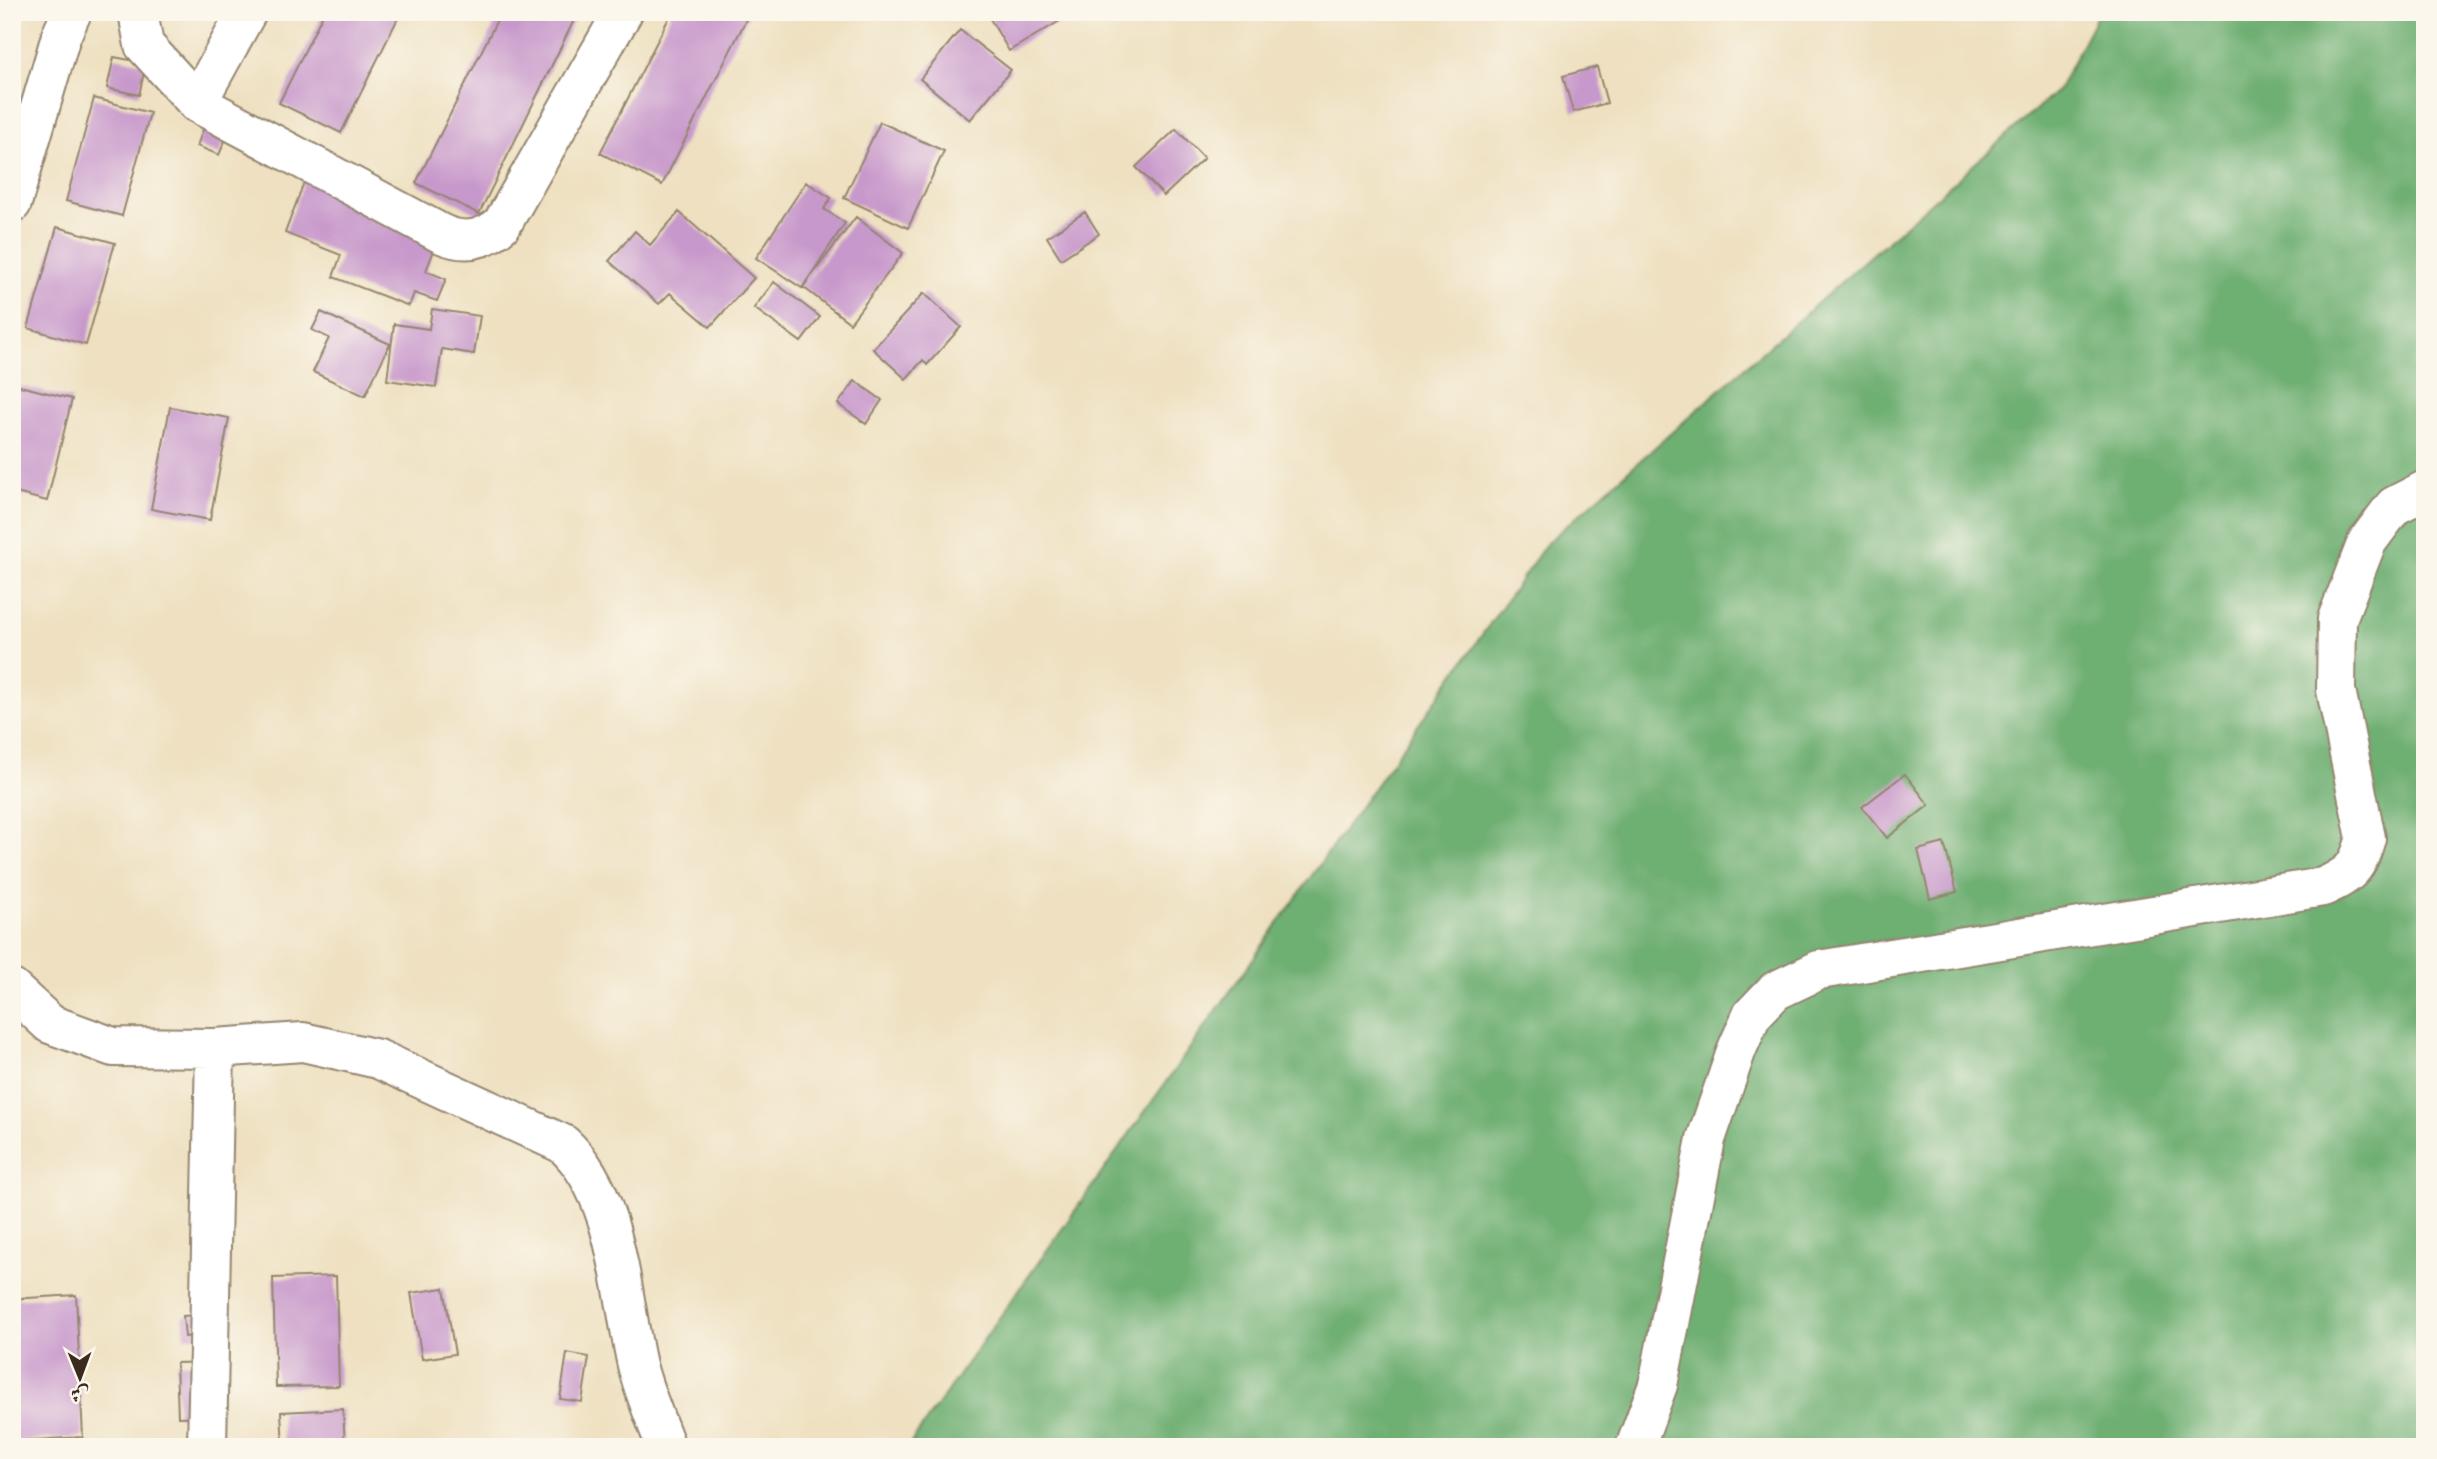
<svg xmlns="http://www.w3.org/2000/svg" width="2437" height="1459" font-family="Alegreya,Amiri,serif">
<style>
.forest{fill:#6eaf72;stroke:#546c48;stroke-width:2}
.building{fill:#c798cb}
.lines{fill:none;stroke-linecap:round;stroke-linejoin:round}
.street-casing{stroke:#94856f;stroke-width:42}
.street{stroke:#fff;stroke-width:38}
</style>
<rect width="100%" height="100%" fill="#fbf7ec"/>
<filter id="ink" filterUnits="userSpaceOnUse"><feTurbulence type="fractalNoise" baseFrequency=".0143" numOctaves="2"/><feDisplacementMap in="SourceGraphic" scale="14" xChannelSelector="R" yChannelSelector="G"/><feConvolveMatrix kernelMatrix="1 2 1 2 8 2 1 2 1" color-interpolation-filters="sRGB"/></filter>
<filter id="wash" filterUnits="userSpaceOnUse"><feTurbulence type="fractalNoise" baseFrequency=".00686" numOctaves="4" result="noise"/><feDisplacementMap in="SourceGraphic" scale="28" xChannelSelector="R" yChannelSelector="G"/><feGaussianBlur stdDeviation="1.57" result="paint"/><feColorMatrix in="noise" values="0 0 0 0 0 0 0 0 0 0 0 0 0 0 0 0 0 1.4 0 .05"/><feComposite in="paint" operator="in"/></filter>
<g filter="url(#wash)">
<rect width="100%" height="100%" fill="#eee0c0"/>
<!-- forest -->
<path class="forest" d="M 2099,12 L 2425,12 L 2425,1447 L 908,1447 L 1547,543 L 2059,89 Z"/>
<g id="blocks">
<!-- building -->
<path class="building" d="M 324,12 L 401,12 L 341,133 L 279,103 Z
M 501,12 L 578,12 L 479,214 L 416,183 Z
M 672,12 L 750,12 L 662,185 L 600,153 Z
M 986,12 L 1075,12 L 1009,51 Z
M 960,30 L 1011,70 L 970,120 L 920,79 Z
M 114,57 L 146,63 L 139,95 L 107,88 Z
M 1597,67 L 1607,103 L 1573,112 L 1563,76 Z
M 94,98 L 150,113 L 122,216 L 66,201 Z
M 880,122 L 944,151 L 908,228 L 844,198 Z
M 204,127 L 227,136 L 219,155 L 197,146 Z
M 1176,129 L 1204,158 L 1164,196 L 1136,167 Z
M 309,169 L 442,230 L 426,271 L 446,279 L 437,301 L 414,293 L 409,306 L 333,277 L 341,255 L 285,233 Z
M 806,182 L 831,198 L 824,209 L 845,223 L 802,288 L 756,258 Z
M 679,212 L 754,278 L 710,327 L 670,293 L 659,304 L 609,261 L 635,231 L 650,245 Z
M 1085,212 L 1099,234 L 1061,259 L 1047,237 Z
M 856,217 L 903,253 L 850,323 L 803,287 Z
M 57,227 L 115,243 L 86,345 L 28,328 Z
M 774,282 L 820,317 L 801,342 L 754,308 Z
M 924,293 L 961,327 L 927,365 L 923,360 L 906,379 L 873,349 Z
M 432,309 L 480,316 L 474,354 L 442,349 L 436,387 L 387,380 L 394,324 L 429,329 Z
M 321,312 L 390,344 L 365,396 L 313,372 L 329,338 L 312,330 Z
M 855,381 L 882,400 L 866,424 L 838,404 Z
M 12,384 L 72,399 L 47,501 L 12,492 Z
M 170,407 L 229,418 L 210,520 L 151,509 Z
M 1905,774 L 1929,805 L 1887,838 L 1862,807 Z
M 1944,843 L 1957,892 L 1930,899 L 1918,850 Z
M 336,1276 L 339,1386 L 276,1387 L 273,1278 Z
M 444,1288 L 455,1354 L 422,1359 L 411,1293 Z
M 76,1295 L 83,1437 L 15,1441 L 12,1299 Z
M 213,1314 L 214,1334 L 185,1337 L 183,1316 Z
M 567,1353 L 589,1357 L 582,1402 L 560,1399 Z
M 213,1362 L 215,1416 L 178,1417 L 176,1363 Z
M 343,1409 L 345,1447 L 283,1447 L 281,1412 Z"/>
</g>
</g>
<g filter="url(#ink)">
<use href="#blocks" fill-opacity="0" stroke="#94856f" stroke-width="2"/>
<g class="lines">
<defs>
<path id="street" d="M 138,12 L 144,45 L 197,103 L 442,234 C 465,244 484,240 502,224 L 623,12
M 197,103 L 247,12
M 12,203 L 61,36 L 72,12
M 12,989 L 50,1024 L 113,1047 L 215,1048 L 303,1042 L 378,1059 L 563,1144 C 618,1193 621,1296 637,1365 C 644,1393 656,1420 666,1447
M 207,1447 L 215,1048
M 1635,1447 L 1658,1385 L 1706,1139 L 1737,1049 L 1752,1015 L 1775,991 L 1819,970 L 2323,887 C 2352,874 2357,868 2366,838 L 2336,690 L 2337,619 L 2367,542 L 2394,506 L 2425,490"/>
</defs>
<!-- street casing -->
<use href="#street" class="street-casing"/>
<!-- street -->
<use href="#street" class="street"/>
</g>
</g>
<!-- margin -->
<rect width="2437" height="1459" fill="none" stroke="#fbf7ec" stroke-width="42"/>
<!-- north arrow -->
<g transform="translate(80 1378) rotate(179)" stroke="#fbf7ec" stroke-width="5" paint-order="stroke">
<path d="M0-5L12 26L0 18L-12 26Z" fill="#3b2a1e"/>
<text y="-10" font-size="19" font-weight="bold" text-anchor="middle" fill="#3b2a1e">ش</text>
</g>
</svg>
